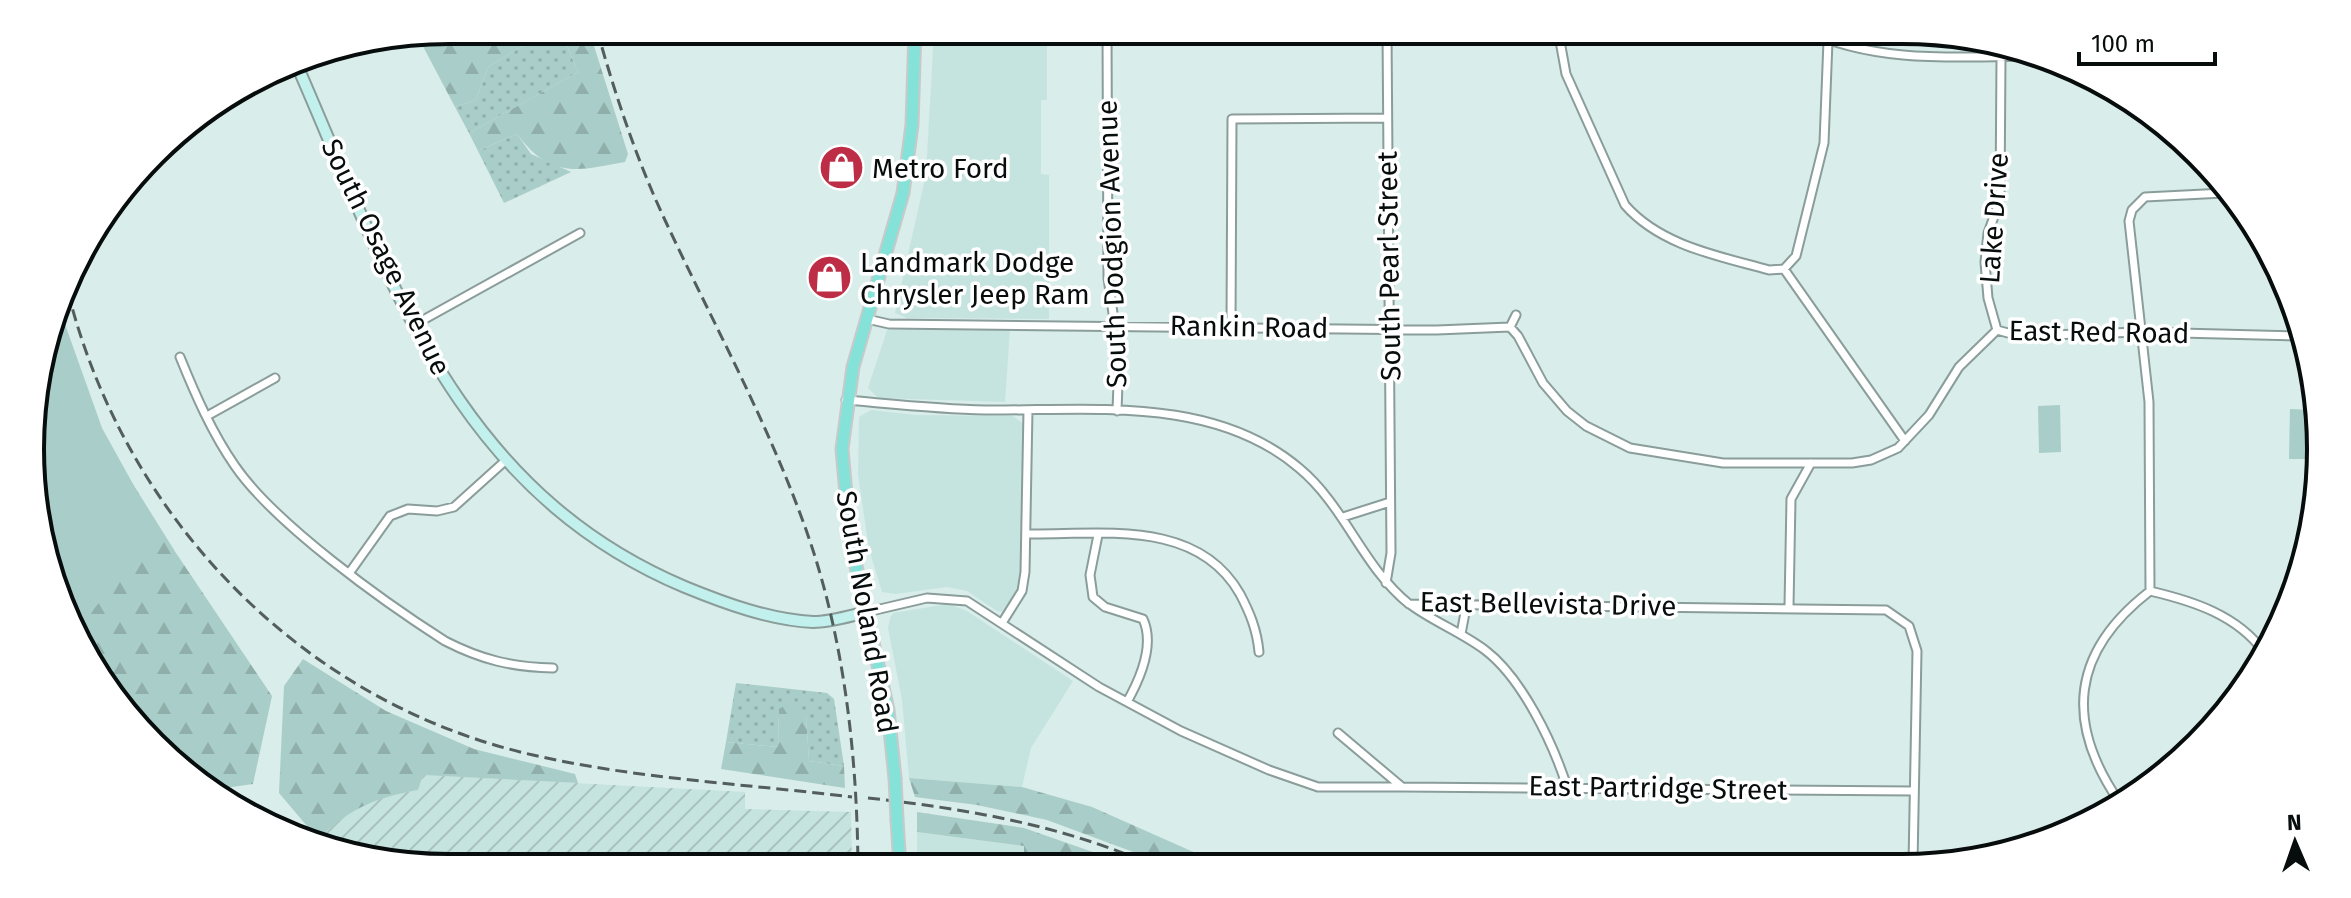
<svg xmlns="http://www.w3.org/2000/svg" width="2351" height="898" font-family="'Fira Sans',sans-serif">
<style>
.built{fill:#c6e4df}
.industrial{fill:url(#industrial-furrows)}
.grass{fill:url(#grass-dots)}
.forest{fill:url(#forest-firs)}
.green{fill:#a9cdc8}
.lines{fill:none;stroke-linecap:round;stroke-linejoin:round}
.street-casing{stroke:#8a9d9a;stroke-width:11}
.secondary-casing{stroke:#8a9d9a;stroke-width:14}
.primary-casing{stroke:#c8caca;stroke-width:15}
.street{stroke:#fff;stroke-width:7}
.secondary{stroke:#c2f0ec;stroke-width:10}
.primary{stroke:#85e2d9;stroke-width:11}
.rail{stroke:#525d5c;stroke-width:3;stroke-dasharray:12 6;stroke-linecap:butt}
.primary-bridge-casing{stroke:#c8caca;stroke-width:15;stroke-linecap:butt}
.primary-bridge{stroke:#85e2d9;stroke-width:11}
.labels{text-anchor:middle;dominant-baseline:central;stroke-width:7;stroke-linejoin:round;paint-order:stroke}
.poi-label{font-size:28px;fill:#070d0c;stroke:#fff;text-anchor:start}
.street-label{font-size:28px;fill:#070d0c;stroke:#fff}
.rim{fill:none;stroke:#070d0c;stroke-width:4}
</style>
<defs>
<pattern id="industrial-furrows" width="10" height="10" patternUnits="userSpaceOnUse" patternTransform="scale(2)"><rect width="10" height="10" fill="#c6e4df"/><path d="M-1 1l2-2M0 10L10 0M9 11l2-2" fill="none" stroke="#a9c2be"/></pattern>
<pattern id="grass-dots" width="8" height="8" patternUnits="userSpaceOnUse" patternTransform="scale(2)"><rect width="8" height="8" fill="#a9cdc8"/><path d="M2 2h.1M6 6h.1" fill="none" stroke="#90afab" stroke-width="1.8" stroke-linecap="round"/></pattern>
<pattern id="forest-firs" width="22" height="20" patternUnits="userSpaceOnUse" patternTransform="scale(2)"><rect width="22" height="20" fill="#a9cdc8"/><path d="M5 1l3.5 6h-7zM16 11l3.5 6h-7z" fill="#90afab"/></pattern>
</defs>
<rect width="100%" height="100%" fill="#d9edea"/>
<!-- built -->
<path class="built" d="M 934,30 L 1047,30 L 1047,100 L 1041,100 L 1041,174 L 1049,175 L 1049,319 L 907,318 L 895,313 L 926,174 Z
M 1010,328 L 1005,402 L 878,398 L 868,388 L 887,330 Z
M 871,410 L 916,415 L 1013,416 L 1024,424 L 1021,570 L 1018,587 L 1004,612 L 997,611 L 967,591 L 947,587 L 896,594 L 882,592 L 869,549 L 858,475 L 859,417 Z
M 948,604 L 967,611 L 1073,681 L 1031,748 L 1022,787 L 909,778 L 902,700 L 888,628 L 890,618 L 893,613 Z
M 917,832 L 1024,846 L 1024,867 L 917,867 Z"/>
<!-- industrial -->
<path class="industrial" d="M 423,775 L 745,792 L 745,809 L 851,812 L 852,867 L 449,868 L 340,854 L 311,839 L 318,839 L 341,817 L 380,797 L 418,790 Z"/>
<!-- grass -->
<path class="grass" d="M 563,36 L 578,72 L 469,133 L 455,107 L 476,100 L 488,67 L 534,39 Z
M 517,134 L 531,154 L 571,172 L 504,203 L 478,151 Z
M 736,683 L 827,693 L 834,699 L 844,766 L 809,761 L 806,715 L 779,709 L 778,747 L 726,742 Z"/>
<!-- forest -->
<path class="forest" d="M 460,30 L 490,39 L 510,30 L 589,30 L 628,154 L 625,162 C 576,171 551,179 517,134 L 478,151 L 469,133 L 578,72 L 563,36 L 534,39 L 488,67 L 476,100 L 455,107 L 417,35 Z
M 52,438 L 111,449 L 176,553 L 272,696 L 253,784 L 211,790 L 194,782 L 100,681 L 69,605 L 36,453 L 35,441 Z
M 303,659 L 386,711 L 474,749 L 575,774 L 578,783 L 423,775 L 418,790 C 374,798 351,808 318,839 L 279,793 L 284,686 Z
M 794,700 L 806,715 L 809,761 L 844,766 L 845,788 L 721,769 L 726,742 L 778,747 L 779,709 Z
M 909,778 L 1022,787 L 1092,807 L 1225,866 L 1171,866 L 1047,820 L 977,805 L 915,797 Z
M 917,812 L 1024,828 L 1133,866 L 1024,867 L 1024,846 L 917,832 Z"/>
<!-- green -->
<path class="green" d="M 61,313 L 102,428 L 159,531 L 78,628 L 38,531 L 34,394 Z
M 2060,405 L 2061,452 L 2039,453 L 2038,406 Z
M 2290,409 L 2314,410 L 2313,459 L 2289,459 Z"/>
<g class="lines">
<defs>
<path id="street" d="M 1107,30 L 1108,278 L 1119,356 L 1117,411
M 1558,30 L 1566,74 L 1625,205 C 1661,246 1719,256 1769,270 L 1784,269 L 1905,441
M 1805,30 C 1876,64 1958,57 2035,56
M 1784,269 L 1796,256 L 1824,143 L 1828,41
M 867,319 L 889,324 L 1437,330 L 1510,327 L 1518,336 L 1543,383 L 1567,411 L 1586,426 L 1630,448 L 1723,463 L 1852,463 L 1871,460 L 1898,448 L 1929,415 L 1959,367 L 1997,330
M 414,325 L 580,233
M 1231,326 L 1232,119 L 1387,118
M 1510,327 L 1516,315
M 1997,330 L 2019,336 L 2141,332 L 2298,336
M 1997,330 L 1988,298 L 1985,262 L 1988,233 L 2000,200 L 2001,57
M 180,357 C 195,394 212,433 235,466 C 275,524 384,602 445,641 C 482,660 512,667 553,668
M 846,400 C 893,404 939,409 985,410 C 1091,411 1213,395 1299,468 C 1345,506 1362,566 1409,604 L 1886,610 L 1909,626 L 1917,651 L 1913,864
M 207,416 L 275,378
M 1343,517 L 1390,502
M 1027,534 C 1101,535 1197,518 1240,594 C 1250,613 1257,630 1259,652
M 1098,535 L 1090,575 L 1093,597 L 1105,607 L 1143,619 C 1155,645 1140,679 1127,702
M 350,572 L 390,516 L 408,509 L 437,511 L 454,507 L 505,461
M 1386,583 L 1391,553 L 1387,30
M 2150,591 L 2149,402 L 2129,221 L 2132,210 L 2145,197 L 2224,193
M 2150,591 C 2193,601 2237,615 2264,652
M 1411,605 C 1434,622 1461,632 1485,650 C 1522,678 1553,743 1567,787
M 1789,607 L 1791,499 L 1811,463
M 867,612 L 927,598 L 967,601 L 1099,687 L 1181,731 L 1269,770 L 1318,787 L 1402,787
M 1002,623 L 1022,591 L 1025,572 L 1028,410
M 1461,634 L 1467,602
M 1338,733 L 1402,787 L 1914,791
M 2120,803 C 2064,722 2071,652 2150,591
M 426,865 L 543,868"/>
<path id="secondary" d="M 296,63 C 389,275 453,489 685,587 C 724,603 770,620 813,622 C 831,622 849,616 867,612"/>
<path id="primary" d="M 895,778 L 888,710 L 850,539 L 842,449 L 853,367 L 903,193 L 912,125 L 915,30
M 897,820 L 900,867"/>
</defs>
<!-- street casing -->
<use href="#street" class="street-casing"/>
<!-- secondary casing -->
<use href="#secondary" class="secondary-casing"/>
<!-- primary casing -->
<use href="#primary" class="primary-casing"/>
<!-- street -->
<use href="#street" class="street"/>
<!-- secondary -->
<use href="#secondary" class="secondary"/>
<!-- primary -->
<use href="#primary" class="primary"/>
<!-- rail -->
<path class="rail" d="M 597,30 C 615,94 636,158 664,218 C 710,317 763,413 801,516 C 843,627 857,749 858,867
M 68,292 C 125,519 303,703 533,755 C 637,779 747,784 852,797
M 868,798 C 968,809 1061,825 1155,866"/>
<defs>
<path id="primary-bridge" d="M 895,778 L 897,820"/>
</defs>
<!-- primary-bridge casing -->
<use href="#primary-bridge" class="primary-bridge-casing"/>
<!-- primary-bridge -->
<use href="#primary-bridge" class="primary-bridge"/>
</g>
<!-- icons -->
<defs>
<symbol id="shop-disc" viewBox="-11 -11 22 22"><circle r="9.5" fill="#be2d46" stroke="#fff"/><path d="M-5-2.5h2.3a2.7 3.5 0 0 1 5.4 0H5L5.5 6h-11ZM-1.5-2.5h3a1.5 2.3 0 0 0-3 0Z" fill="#fff"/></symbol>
</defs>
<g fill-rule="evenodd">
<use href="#shop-disc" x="816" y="142" width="51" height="51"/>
<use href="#shop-disc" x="804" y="252" width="51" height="51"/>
</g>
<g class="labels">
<!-- poi labels -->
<g class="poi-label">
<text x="872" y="168">Metro Ford</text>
<text x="860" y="262">Landmark Dodge<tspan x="860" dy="32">Chrysler Jeep Ram</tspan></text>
</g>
<!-- street labels -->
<g class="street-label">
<text transform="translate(1994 218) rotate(-86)">Lake Drive</text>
<text transform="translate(1112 244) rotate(-92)">South Dodgion Avenue</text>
<text transform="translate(386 257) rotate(64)">South Osage Avenue</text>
<text transform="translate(1389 266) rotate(-91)">South Pearl Street</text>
<text transform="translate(1249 327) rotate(1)">Rankin Road</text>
<text transform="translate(2099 332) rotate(1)">East Red Road</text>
<text transform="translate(1548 604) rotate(1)">East Bellevista Drive</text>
<text transform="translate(867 612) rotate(80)">South Noland Road</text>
<text transform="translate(1658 788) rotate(1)">East Partridge Street</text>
</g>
</g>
<!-- crop -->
<path d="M0 0H2351V898H0ZM449 44H1902A405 405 0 0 1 2307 449V449A405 405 0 0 1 1902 854H449A405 405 0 0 1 44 449V449A405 405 0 0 1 449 44Z" fill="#fff" fill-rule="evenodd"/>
<path class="rim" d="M449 44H1902A405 405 0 0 1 2307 449V449A405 405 0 0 1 1902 854H449A405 405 0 0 1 44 449V449A405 405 0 0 1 449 44Z"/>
<!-- north arrow -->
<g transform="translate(2295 842) rotate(358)" stroke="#ffffff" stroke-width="6" paint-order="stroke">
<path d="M0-6L14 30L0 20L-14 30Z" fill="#070d0c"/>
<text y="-12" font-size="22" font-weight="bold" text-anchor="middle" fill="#070d0c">N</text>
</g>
<!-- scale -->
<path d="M2079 52v12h136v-12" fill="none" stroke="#070d0c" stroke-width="4"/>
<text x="2091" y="52" font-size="24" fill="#070d0c" stroke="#ffffff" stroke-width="6" paint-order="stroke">100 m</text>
</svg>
